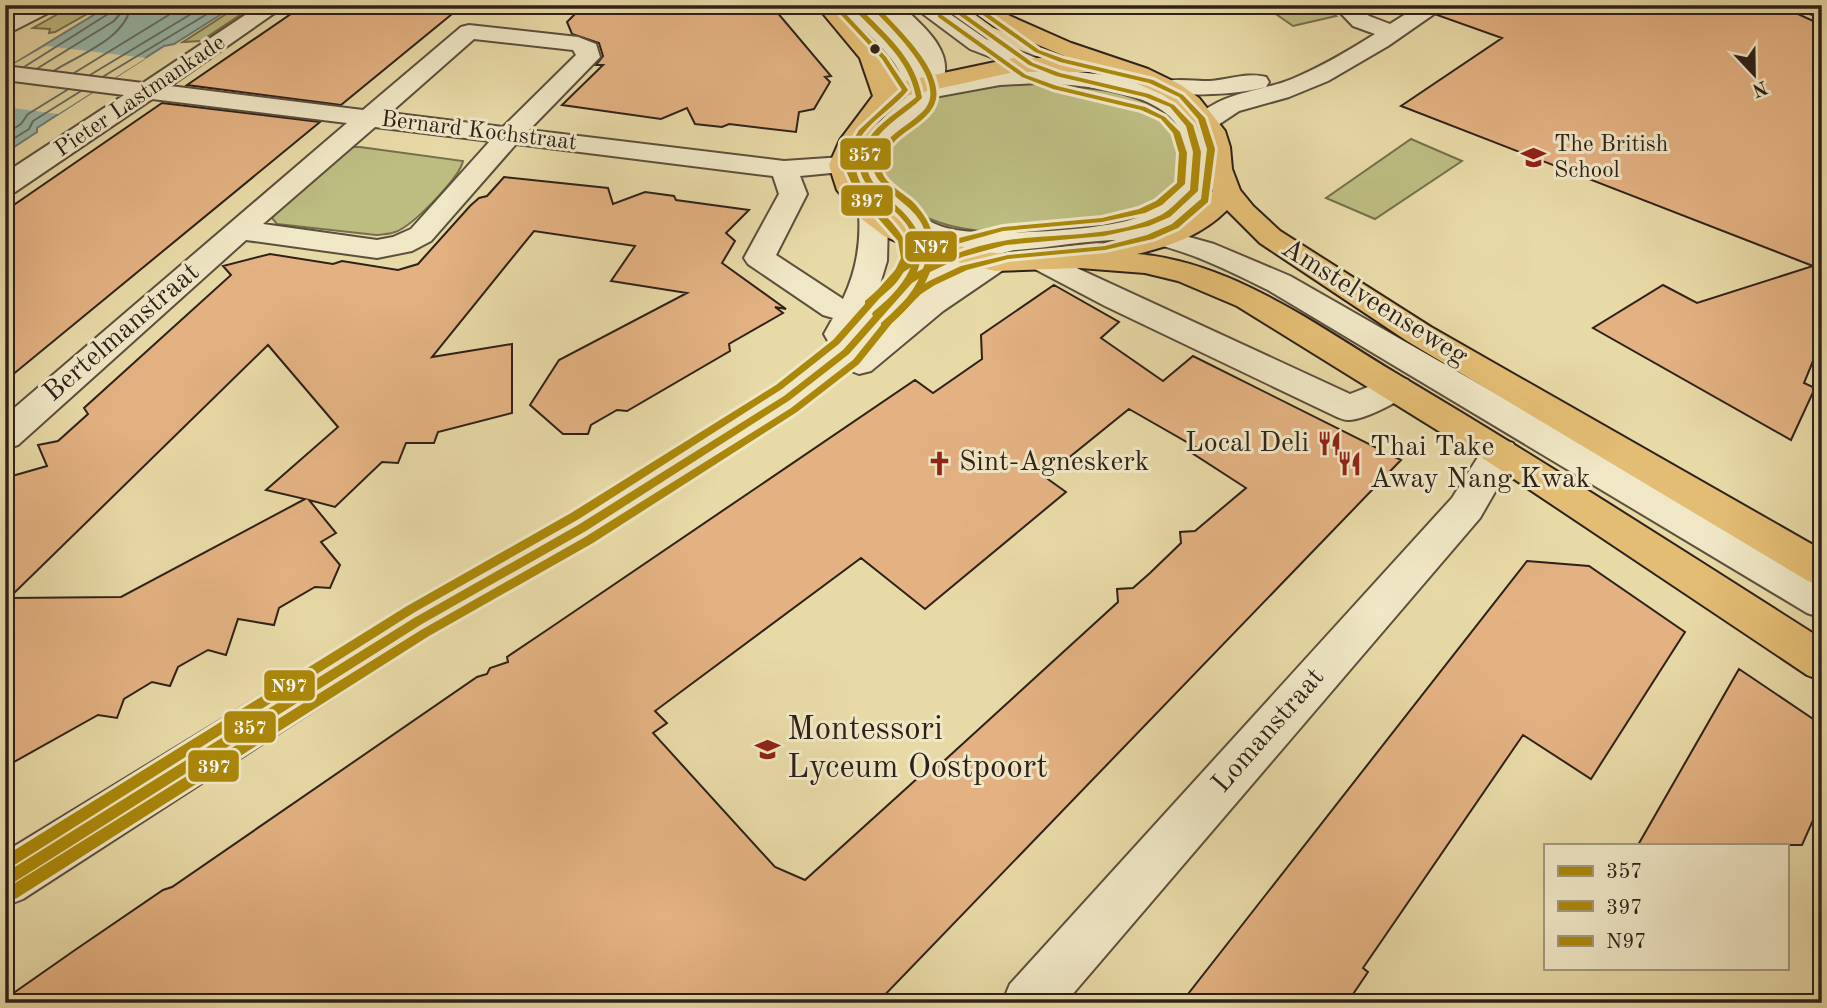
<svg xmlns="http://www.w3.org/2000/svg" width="1827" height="1008" font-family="'Old Standard TT',serif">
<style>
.green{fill:#bdbd82;stroke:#766f4e;stroke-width:2}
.water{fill:#98baae;stroke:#6e7d73;stroke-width:2}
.pier{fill:#e8daa7}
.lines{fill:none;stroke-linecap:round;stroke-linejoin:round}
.shore{stroke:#636e64;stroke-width:2}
.building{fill:#e4b282;stroke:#2e211a;stroke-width:2;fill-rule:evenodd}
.minor-casing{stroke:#5c4f3d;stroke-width:4}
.major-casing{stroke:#2e211a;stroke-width:4}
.minor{fill:#f0e7c6;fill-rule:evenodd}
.major{fill:#e4bd74;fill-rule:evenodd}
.bus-1-casing{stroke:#f0e7c6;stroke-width:6}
.bus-2-casing{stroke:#f0e7c6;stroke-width:6}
.bus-3-casing{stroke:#f0e7c6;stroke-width:6}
.bus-1{fill:#ab880a;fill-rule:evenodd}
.bus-2{fill:#ab880a;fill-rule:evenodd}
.bus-3{fill:#ab880a;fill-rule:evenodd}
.bus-dot{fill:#2e211a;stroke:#f0e7c6;stroke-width:2.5}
.labels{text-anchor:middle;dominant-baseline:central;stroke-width:6;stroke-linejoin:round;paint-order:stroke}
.far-street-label{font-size:23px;fill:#2e211a;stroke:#f0e7c6}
.far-poi-label{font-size:23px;fill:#2e211a;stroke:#f0e7c6;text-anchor:start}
.street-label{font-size:28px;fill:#2e211a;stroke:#f0e7c6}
.poi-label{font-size:28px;fill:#2e211a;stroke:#f0e7c6;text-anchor:start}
.near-poi-label{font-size:33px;fill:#2e211a;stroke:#f0e7c6;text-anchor:start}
.line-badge{stroke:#f0e7c6;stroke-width:2.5}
.badge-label{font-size:19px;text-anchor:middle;font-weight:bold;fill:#fff}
</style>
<rect width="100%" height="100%" fill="#e8daa7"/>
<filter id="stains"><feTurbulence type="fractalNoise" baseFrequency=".00286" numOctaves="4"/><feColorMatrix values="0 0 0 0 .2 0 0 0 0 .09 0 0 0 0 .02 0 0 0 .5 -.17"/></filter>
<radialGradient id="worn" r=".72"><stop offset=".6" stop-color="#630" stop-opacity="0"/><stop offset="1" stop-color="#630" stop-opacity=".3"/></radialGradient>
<!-- green -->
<path class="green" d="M 74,5 L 103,5 L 55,32 L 49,33 L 50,29 L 33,28 Z
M 240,5 L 255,5 L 201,41 L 183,42 Z
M 1305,5 L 1319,5 L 1336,16 L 1293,26 L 1273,12 Z
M 1007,79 C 1054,83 1160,82 1181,134 C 1186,144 1185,159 1184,170 C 1181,203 1143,215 1117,221 C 1068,234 986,239 938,222 C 911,213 862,184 881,149 C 886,138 898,130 907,122 C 919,112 930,100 945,94 C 964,86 987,84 1007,79 Z
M 1411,139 L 1462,161 L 1375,219 L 1326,198 Z
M 353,147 L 360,147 L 463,161 C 460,177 418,219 403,228 C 395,234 386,234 376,235 L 277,224 L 272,218 L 279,209 L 343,150 Z"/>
<!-- water -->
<path class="water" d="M 110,5 L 236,5 L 174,44 L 164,46 L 37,128 L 37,132 L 5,153 L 5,69 Z"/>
<!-- pier -->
<path class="pier" d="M 46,46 L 146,58 L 58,114 L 5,107 L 5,69 Z"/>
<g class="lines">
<!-- shore -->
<path class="shore" d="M 24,67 L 108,14 L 112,5
M 38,68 L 114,21 L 120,14 L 121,5
M 55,70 C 81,54 126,38 131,5
M 74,73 L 185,5
M 90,75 L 206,5
M 104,76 L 222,5
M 5,134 L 21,124 L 28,114 L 67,90
M 5,144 L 29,129 L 33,121 L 81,91"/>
</g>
<!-- building -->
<path class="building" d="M 304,5 L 463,5 L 341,105 L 187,85 Z
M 584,5 L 682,11 L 720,5 L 771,5 L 831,76 L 825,77 L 830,82 L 814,109 L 799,112 L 796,132 L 729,124 L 722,127 L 695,124 L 687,108 L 661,119 L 562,105 L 603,65 L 596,65 L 603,56 L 599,43 L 572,34 L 567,22 Z
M 1450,5 L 1778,5 L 1822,25 L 1822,339 L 1804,383 L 1815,388 L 1791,440 L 1593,328 L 1663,285 L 1697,303 L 1813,266 L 1401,106 L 1502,38 L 1437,15 Z
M 162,103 L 320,122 L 5,381 L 5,211 Z
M 504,177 L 608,188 L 613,204 L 645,192 L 674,196 L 676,200 L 749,210 L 726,233 L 735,241 L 722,263 L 786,309 L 775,307 L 783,313 L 729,344 L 730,351 L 627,411 L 617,410 L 591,425 L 588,434 L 563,434 L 530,405 L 559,360 L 687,293 L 611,281 L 635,246 L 534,231 L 432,357 L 512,344 L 512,413 L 438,432 L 434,443 L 406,443 L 398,463 L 382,462 L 335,507 L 309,500 L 336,533 L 321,542 L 340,565 L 330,588 L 315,587 L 279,608 L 274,625 L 238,619 L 226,655 L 208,650 L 178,667 L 170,686 L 152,682 L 124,699 L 117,718 L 98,715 L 5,767 L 5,478 L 47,466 L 38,445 L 58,441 L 88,414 L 84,408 L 231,275 L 223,266 L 270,254 L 333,264 L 342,261 L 398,270 L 418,264 L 470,206 L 479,198 L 487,196 ZM 268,345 L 338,427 L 266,490 L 305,499 L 121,597 L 9,598 Z
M 1054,285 L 1119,322 L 1101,338 L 1163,381 L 1193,356 L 1401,460 L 877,1003 L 5,1003 L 5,999 L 75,950 L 163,890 L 172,887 L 477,677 L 487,674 L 490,668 L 508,662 L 507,657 L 550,628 L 915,380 L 933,393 L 982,359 L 981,335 ZM 1129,409 L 1197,448 L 1192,453 L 1246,488 L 1195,531 L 1180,532 L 1181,543 L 1150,573 L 1133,588 L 1117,589 L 1118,602 L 934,770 L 931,766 L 805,880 L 775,867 L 653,733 L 667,723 L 655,711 L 861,558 L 925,609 L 1066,492 L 1045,477 Z
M 1527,561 L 1589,566 L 1685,632 L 1591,779 L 1523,735 L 1363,968 L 1368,972 L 1347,1003 L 1181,1003 Z
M 1739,669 L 1822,725 L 1822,800 L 1802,845 L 1638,845 Z"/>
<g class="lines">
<defs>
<path id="minor" d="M 29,5 L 57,5 L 54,10 L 5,35 L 5,19 Z
M 260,5 L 286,5 L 170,86 L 363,110 L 461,27 L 469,25 L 578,37 L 596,44 L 600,57 L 529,130 L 784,161 L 843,157 L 853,159 L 865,135 L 906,97 C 906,58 862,34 842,5 L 865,5 L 903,44 L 923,70 L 916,47 L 877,5 L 901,5 C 921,25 954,49 943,81 L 967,75 L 1022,69 L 970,49 L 911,5 L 937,5 L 986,39 L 1047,62 L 1050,69 L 1114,76 L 1156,88 L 1159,82 C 1176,78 1193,81 1210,81 C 1228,80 1248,72 1266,77 L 1269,82 L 1266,87 C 1234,95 1201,95 1168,94 L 1184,103 L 1196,118 C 1221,92 1260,92 1292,79 C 1321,67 1348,51 1375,34 L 1353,26 L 1333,5 L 1357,5 L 1369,16 L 1390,24 L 1420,5 L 1447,5 L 1388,46 L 1328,81 L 1289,97 L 1239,111 L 1215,127 L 1206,130 C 1217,158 1201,187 1213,214 L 1209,220 L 1199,223 L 1189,220 L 1185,214 L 1160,229 L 1214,244 L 1290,276 L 1822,580 L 1822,618 L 1807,613 L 1268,290 C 1227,270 1167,239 1121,240 C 1086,240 1050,248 1014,250 L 999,254 L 1006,256 L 1010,262 L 1006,268 L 943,311 L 871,371 L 859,374 L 846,369 L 799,406 L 596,539 L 433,633 L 23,899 L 5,906 L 5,852 L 403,609 L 568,517 L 775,390 L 835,343 L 828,341 L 824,334 L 833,318 L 823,315 L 748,264 L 744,258 L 779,194 L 773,176 L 516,144 L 431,241 L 412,251 L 377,258 L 246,240 L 18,445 L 5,449 L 5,416 L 347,123 L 152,99 L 15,192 L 5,194 L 5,173 L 124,95 L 5,80 L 5,66 L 143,83 ZM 474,39 L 573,50 L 576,55 L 503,127 L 390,113 ZM 1037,83 C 1078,85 1173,89 1184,141 C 1187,157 1182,173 1180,189 C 1167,201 1153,212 1136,218 C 1102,231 985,237 950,229 C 929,224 910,211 895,197 C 883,186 875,170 881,154 C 890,130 919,115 935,95 L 940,96 L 1000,85 ZM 375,127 L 490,141 L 411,229 L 393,237 L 377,240 L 263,224 ZM 852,171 L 858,187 L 872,206 L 863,208 L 859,214 C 861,244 856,272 843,299 L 776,255 L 807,194 L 800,176 ZM 888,221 L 916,237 L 953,247 L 898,274 L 876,297 L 887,261 ZM 979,259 L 921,297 L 887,324 L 920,288 Z
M 1798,5 L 1822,5 L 1822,18 L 1801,10 Z
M 1042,252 L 1350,394 L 1396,376 L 1408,380 L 1413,388 C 1407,399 1362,421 1348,420 C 1344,420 1340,418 1337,417 L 1105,306 L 1031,267 L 1027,261 L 1031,255 Z
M 1500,439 L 1513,443 L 1518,452 L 1480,518 L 1065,1003 L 1002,1003 L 1010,984 L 1452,498 L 1487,443 Z"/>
<path id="major" d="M 816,5 L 839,5 C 861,29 884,52 896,83 L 1014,58 L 1069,58 L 994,26 L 965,5 L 992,5 L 1010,16 L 1071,43 L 1148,69 L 1181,85 L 1199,98 L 1225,131 L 1230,147 L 1232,169 L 1240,190 L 1253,206 L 1280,231 L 1431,327 L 1822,550 L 1822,586 L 1808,581 L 1407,341 L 1260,243 L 1227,210 C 1202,235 1171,246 1137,254 C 1233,262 1319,327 1399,375 C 1542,460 1682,550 1822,639 L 1822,681 L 1807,675 L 1487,461 L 1237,306 L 1178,281 L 1145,273 L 1080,268 L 995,271 L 928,255 L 884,236 L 863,220 L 837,190 L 829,165 L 840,140 L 873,96 L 860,58 ZM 1014,72 L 1110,72 L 1163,95 L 1181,108 L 1199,132 L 1204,147 L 1204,169 L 1213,191 C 1184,228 1137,236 1094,247 L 1091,251 C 1059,248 1026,256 995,253 C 952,248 904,230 874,198 C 863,186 854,172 860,156 C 869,132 886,105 910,95 Z"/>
</defs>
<!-- minor casing -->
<use href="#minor" class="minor-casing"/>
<!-- major casing -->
<use href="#major" class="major-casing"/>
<!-- minor -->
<use href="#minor" class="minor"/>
<!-- major -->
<use href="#major" class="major"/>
<defs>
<path id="bus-1" d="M 850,5 L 857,5 C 884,33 916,58 922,98 C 907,113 886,123 874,142 C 839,199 944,202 917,272 C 944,256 977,245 1008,240 C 1059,233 1115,238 1161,215 C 1172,209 1181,198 1190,190 L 1193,152 L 1186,126 L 1170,107 L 1145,97 L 1056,76 L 1029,65 L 945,5 L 952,5 L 1033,63 L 1060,73 L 1149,94 L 1174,105 L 1193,125 L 1201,152 L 1198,191 L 1170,217 L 1149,226 L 1104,236 L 1006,245 L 962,257 L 928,273 L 912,283 L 849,354 L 790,400 L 586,531 L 422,624 L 5,888 L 5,873 L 414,618 L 578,525 L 784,396 L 843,350 L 873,316 L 872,314 L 873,312 C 898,292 929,259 907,225 C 890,200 849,187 862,151 C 871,127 897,113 916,97 C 909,57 876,34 850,5 Z"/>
<path id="bus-2" d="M 969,5 L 976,5 L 1039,50 L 1064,59 L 1153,80 L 1183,95 L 1205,118 L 1215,149 L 1208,202 L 1178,228 L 1153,239 L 1105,250 L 1008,259 L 967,270 L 935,285 L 921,294 L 892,323 L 859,364 L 797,412 L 593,543 L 429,636 L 17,898 L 12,900 L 7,898 L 5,892 L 7,888 L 421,630 L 585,537 L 791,408 L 853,360 L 886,319 L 915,290 L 929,281 L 961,266 L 1008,255 L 1105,246 L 1147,235 L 1172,224 L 1201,199 L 1207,149 L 1198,119 L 1179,97 L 1149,83 L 1060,62 L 1035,52 Z
M 841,13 L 845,13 L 886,57 L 908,90 C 894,109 860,126 856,149 C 844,209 937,228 899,279 C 892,289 880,297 871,305 L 865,305 L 865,301 L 892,277 L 901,258 L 898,241 L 856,193 L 847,173 L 848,149 L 859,130 L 902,90 L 882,59 L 841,15 Z"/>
<path id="bus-3" d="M 869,5 L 876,5 C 895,26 951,76 933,107 C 926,120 908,129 897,139 C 890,146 881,156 881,166 C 881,184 906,193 916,205 C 927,218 934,231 935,248 L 951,240 L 1003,227 L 1102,218 L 1139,209 L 1156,201 L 1177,183 L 1179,153 L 1173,133 L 1161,119 L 1141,110 L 1053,89 L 1022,77 L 938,17 L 938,15 L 942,15 L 1026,75 L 1057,86 L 1145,107 L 1165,117 L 1180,132 L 1187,153 L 1185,184 L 1162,205 L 1145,213 L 1102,222 L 1003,231 L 957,244 L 935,254 C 929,285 912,307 887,327 L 881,327 L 881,323 C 903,305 920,286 926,258 L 902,273 L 839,344 L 782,389 L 579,519 L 415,612 L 5,871 L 5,856 L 407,606 L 571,513 L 776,385 L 833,340 L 896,269 L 927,252 C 927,241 926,230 920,221 C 910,203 872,185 873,165 C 874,155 884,144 890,138 C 899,129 921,116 927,106 C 945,76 887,25 869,5 Z"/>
</defs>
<!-- bus-1 casing -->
<use href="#bus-1" class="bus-1-casing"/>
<!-- bus-2 casing -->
<use href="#bus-2" class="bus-2-casing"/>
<!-- bus-3 casing -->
<use href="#bus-3" class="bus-3-casing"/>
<!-- bus-1 -->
<use href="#bus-1" class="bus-1"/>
<!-- bus-2 -->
<use href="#bus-2" class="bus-2"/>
<!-- bus-3 -->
<use href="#bus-3" class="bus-3"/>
</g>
<!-- icons -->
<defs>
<symbol id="school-bare" viewBox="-9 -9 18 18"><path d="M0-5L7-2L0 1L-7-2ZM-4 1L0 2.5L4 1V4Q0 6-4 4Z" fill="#8f2418" stroke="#f0e7c6" stroke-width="2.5" paint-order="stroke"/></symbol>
<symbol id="restaurant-bare" viewBox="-9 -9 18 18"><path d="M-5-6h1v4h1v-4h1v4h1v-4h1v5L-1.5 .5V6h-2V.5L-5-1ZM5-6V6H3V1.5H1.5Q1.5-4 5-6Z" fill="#8f2418" stroke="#f0e7c6" stroke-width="2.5" paint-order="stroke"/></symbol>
<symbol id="church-bare" viewBox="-9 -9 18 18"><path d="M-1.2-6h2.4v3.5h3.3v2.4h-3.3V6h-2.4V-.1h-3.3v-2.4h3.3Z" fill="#8f2418" stroke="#f0e7c6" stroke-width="2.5" paint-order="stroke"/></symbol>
</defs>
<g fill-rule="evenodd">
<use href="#school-bare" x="1516" y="140" width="35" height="35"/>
<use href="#restaurant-bare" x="1312" y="426" width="35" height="35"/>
<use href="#church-bare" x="922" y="446" width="35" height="35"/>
<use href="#restaurant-bare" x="1332" y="446" width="35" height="35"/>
<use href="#school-bare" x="750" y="732" width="35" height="35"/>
</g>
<!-- markers -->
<circle class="bus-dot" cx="875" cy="49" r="6"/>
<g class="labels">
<!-- far-street labels -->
<g class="far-street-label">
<text transform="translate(140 96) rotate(-34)">Pieter Lastmankade</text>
<text transform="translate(479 131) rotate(7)">Bernard Kochstraat</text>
</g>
<!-- far-poi labels -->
<g class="far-poi-label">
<text x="1554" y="144">The British<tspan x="1554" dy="26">School</tspan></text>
</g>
<!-- street labels -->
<g class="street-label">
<text transform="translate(1374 303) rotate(32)">Amstelveenseweg</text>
<text transform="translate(122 333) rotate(-41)">Bertelmanstraat</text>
<text transform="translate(1269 731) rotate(-49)">Lomanstraat</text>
</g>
<!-- poi labels -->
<g class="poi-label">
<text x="1309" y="444" text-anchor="end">Local Deli</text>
<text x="1370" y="448">Thai Take<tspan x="1370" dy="32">Away Nang Kwak</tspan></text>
<text x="959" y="463">Sint-Agneskerk</text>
</g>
<!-- near-poi labels -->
<g class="near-poi-label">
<text x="787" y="730">Montessori<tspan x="787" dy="38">Lyceum Oostpoort</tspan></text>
</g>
</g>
<g class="line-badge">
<rect x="839" y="137" width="53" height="34" rx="7" fill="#ab880a"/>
<rect x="840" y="184" width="54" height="33" rx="7" fill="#ab880a"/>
<rect x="904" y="230" width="54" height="33" rx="7" fill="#ab880a"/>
<rect x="263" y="669" width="53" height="33" rx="7" fill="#ab880a"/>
<rect x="223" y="710" width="54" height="34" rx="7" fill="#ab880a"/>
<rect x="187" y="749" width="53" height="34" rx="7" fill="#ab880a"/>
</g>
<g class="badge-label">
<text x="865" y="161">357</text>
<text x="867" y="207">397</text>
<text x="931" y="253">N97</text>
<text x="289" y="692">N97</text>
<text x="250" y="734">357</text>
<text x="214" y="773">397</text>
</g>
<!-- margin -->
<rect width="1827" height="1008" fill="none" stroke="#e8daa7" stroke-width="28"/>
<rect x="7" y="7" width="1813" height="994" fill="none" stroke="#2e211a" stroke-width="3.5"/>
<rect x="14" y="14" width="1799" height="980" fill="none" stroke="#2e211a" stroke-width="2"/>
<!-- legend -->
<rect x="1544" y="844" width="245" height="126" fill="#f0e7c6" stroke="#a29881" stroke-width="2"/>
<rect x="1558" y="866" width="35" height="10" fill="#ab880a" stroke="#a29881" stroke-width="2"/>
<text x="1606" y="878" font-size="21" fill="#2e211a">357</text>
<rect x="1558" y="901" width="35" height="10" fill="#ab880a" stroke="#a29881" stroke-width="2"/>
<text x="1606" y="914" font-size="21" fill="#2e211a">397</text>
<rect x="1558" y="936" width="35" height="10" fill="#ab880a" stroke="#a29881" stroke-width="2"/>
<text x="1606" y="948" font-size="21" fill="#2e211a">N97</text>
<!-- north arrow -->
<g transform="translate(1754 74) rotate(158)" stroke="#f0e7c6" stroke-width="5" paint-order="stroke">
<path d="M0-5L12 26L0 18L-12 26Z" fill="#2e211a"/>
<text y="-10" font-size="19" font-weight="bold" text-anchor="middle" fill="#2e211a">N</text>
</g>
<rect width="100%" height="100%" filter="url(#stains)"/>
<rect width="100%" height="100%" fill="url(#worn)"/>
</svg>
